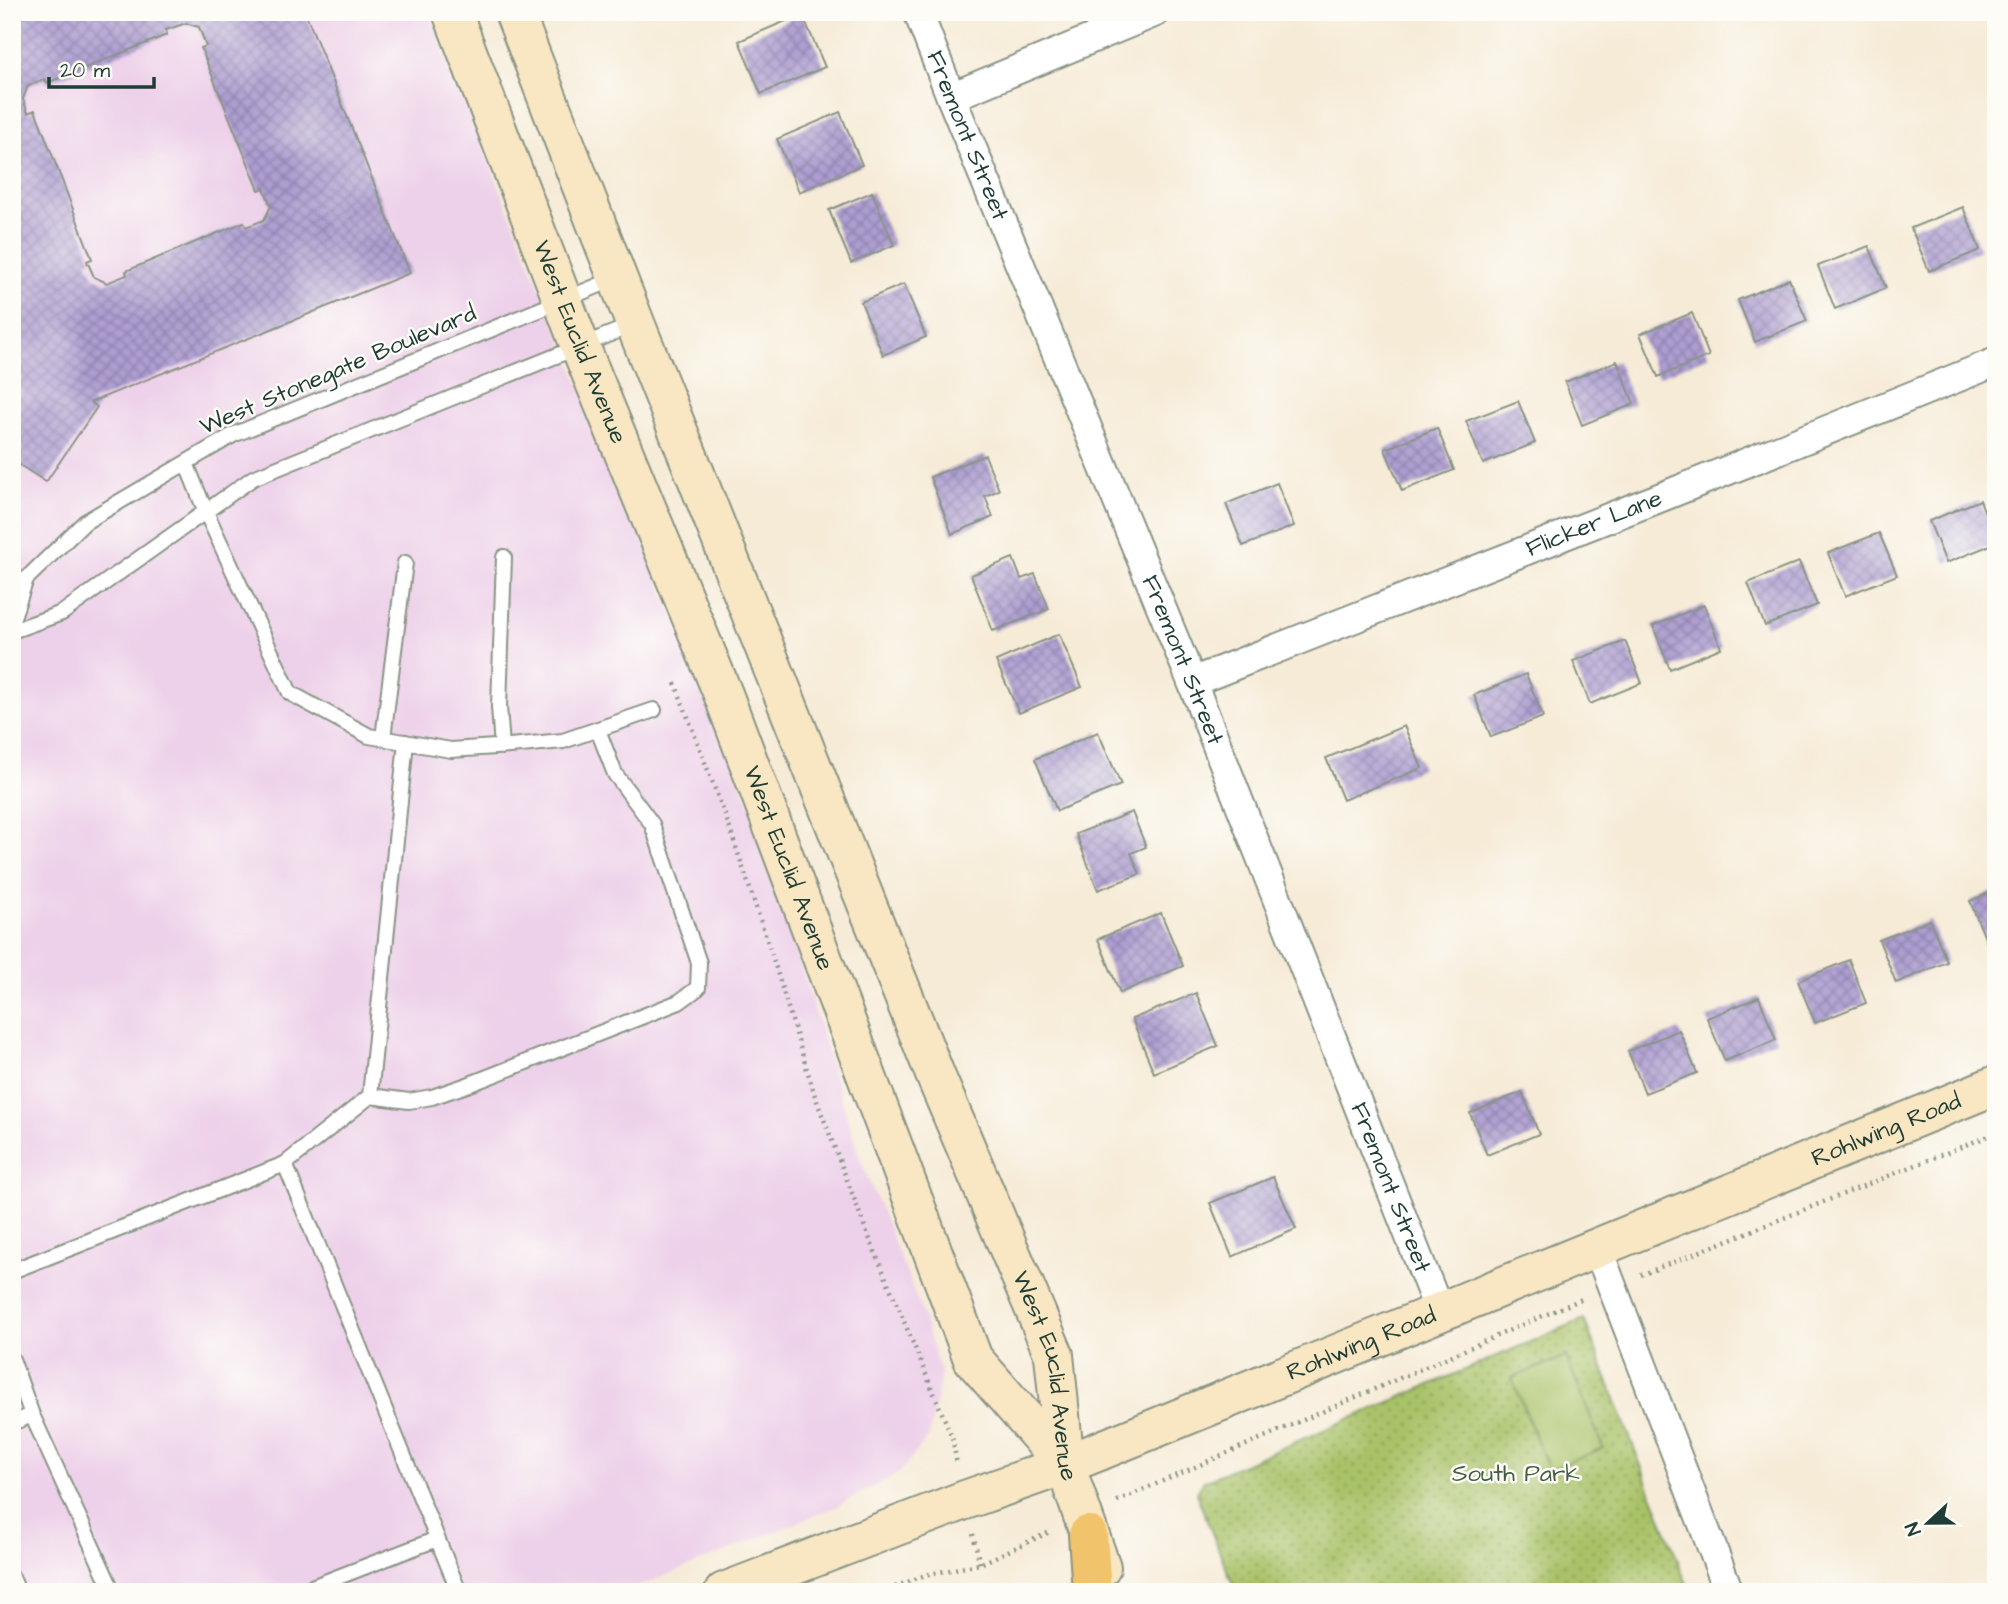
<svg xmlns="http://www.w3.org/2000/svg" width="2008" height="1604" font-family="'Architects Daughter',sans-serif">
<style>
.built{fill:#edd0e9}
.park{fill:url(#park-dots);stroke:#64804e;stroke-width:2}
.garden{fill:#a9c268;stroke:#64804e;stroke-width:2}
.building{fill:url(#building-cross-hatch);fill-rule:evenodd}
.lines{fill:none;stroke-linecap:round;stroke-linejoin:round}
.lane-casing{stroke:#8a9486;stroke-width:18}
.street-casing{stroke:#8a9486;stroke-width:32}
.secondary-casing{stroke:#8a9486;stroke-width:42}
.highway-casing{stroke:#8a9486;stroke-width:42}
.path{stroke:#8a9486;stroke-width:4.5;stroke-dasharray:2 5;stroke-linecap:butt}
.lane{stroke:#fff;stroke-width:14}
.street{stroke:#fff;stroke-width:28}
.secondary{stroke:#f9e7c3;stroke-width:38}
.highway{stroke:#f1c36a;stroke-width:38}
.labels{text-anchor:middle;dominant-baseline:central;stroke-width:5;stroke-linejoin:round;paint-order:stroke}
.street-label{font-size:24px;fill:#1f3d34;stroke:#fdfcf7}
.park-label{font-size:24px;fill:#425e41;stroke:#fdfcf7}
</style>
<defs>
<pattern id="park-dots" width="8" height="8" patternUnits="userSpaceOnUse" patternTransform="scale(1.75)"><rect width="8" height="8" fill="#a9c268"/><path d="M2 2h.1M6 6h.1" fill="none" stroke="#899f56" stroke-width="1.8" stroke-linecap="round"/></pattern>
<pattern id="building-cross-hatch" width="8" height="8" patternUnits="userSpaceOnUse" patternTransform="scale(1.75)"><rect width="8" height="8" fill="#ae9ed2"/><path d="M0 0l8 8M0 8l8-8" fill="none" stroke="#8d82ab"/></pattern>
</defs>
<rect width="100%" height="100%" fill="#fdfcf7"/>
<filter id="ink" filterUnits="userSpaceOnUse"><feTurbulence type="fractalNoise" baseFrequency=".0143" numOctaves="2"/><feDisplacementMap in="SourceGraphic" scale="14" xChannelSelector="R" yChannelSelector="G"/><feConvolveMatrix kernelMatrix="1 2 1 2 8 2 1 2 1" color-interpolation-filters="sRGB"/></filter>
<filter id="wash" filterUnits="userSpaceOnUse"><feTurbulence type="fractalNoise" baseFrequency=".00686" numOctaves="4" result="noise"/><feDisplacementMap in="SourceGraphic" scale="28" xChannelSelector="R" yChannelSelector="G"/><feGaussianBlur stdDeviation="1.57" result="paint"/><feColorMatrix in="noise" values="0 0 0 0 0 0 0 0 0 0 0 0 0 0 0 0 0 1.4 0 .05"/><feComposite in="paint" operator="in"/></filter>
<g filter="url(#wash)">
<rect width="100%" height="100%" fill="#f6ebd7"/>
<!-- built -->
<path class="built" d="M 12,12 L 428,12 L 757,822 L 858,1153 L 921,1309 L 941,1374 L 929,1436 L 899,1473 L 835,1507 L 625,1592 L 12,1592 Z"/>
<!-- park -->
<path class="park" d="M 1584,1319 L 1690,1592 L 1236,1592 L 1196,1493 L 1204,1481 Z"/>
<!-- garden -->
<path class="garden" d="M 1566,1356 L 1603,1448 L 1549,1470 L 1512,1378 Z"/>
<g id="blocks">
<!-- building -->
<path class="building" d="M 12,12 L 305,12 L 410,273 L 91,402 L 97,407 L 46,482 L 12,460 ZM 186,23 L 199,27 L 206,46 L 201,48 L 259,190 L 264,188 L 271,206 L 264,220 L 246,227 L 244,222 L 126,271 L 127,275 L 107,283 L 94,277 L 87,261 L 92,259 L 35,110 L 28,113 L 23,99 L 28,86 L 45,79 L 47,83 L 167,35 L 166,30 Z
M 802,14 L 825,67 L 761,94 L 739,41 Z
M 840,112 L 862,165 L 799,192 L 777,139 Z
M 872,192 L 894,245 L 851,263 L 829,210 Z
M 1963,207 L 1980,250 L 1929,271 L 1911,228 Z
M 1869,246 L 1886,288 L 1835,309 L 1818,266 Z
M 1789,279 L 1807,321 L 1755,342 L 1738,300 Z
M 904,284 L 926,337 L 883,355 L 861,302 Z
M 1692,313 L 1709,356 L 1658,377 L 1640,334 Z
M 1617,361 L 1634,404 L 1582,425 L 1565,382 Z
M 1518,401 L 1535,443 L 1483,464 L 1466,421 Z
M 1437,428 L 1454,470 L 1402,491 L 1385,449 Z
M 985,455 L 999,490 L 985,496 L 993,517 L 952,534 L 930,477 Z
M 1277,483 L 1294,526 L 1243,546 L 1226,504 Z
M 1980,500 L 1996,543 L 1946,563 L 1929,521 Z
M 1879,533 L 1897,575 L 1845,596 L 1828,553 Z
M 1013,558 L 1021,579 L 1035,574 L 1049,609 L 993,631 L 971,575 Z
M 1799,562 L 1817,605 L 1765,626 L 1748,583 Z
M 1704,605 L 1721,648 L 1670,669 L 1653,626 Z
M 1059,634 L 1082,687 L 1019,713 L 996,661 Z
M 1625,641 L 1642,683 L 1590,704 L 1573,661 Z
M 1526,674 L 1543,717 L 1491,737 L 1474,695 Z
M 1404,726 L 1422,768 L 1343,800 L 1326,758 Z
M 1098,732 L 1121,785 L 1057,811 L 1035,759 Z
M 1132,812 L 1146,847 L 1131,853 L 1140,874 L 1098,890 L 1076,834 Z
M 1996,890 L 1996,940 L 1987,943 L 1970,901 Z
M 1161,913 L 1183,966 L 1120,993 L 1098,939 Z
M 1930,920 L 1947,962 L 1896,983 L 1879,940 Z
M 1849,960 L 1866,1003 L 1815,1023 L 1798,981 Z
M 1196,993 L 1218,1046 L 1154,1073 L 1132,1019 Z
M 1759,997 L 1776,1040 L 1725,1061 L 1707,1018 Z
M 1679,1030 L 1697,1073 L 1645,1093 L 1628,1051 Z
M 1522,1092 L 1539,1134 L 1487,1155 L 1470,1113 Z
M 1273,1177 L 1296,1229 L 1232,1257 L 1210,1203 Z
M 1996,1583 L 1996,1592 L 1974,1592 Z"/>
</g>
</g>
<g filter="url(#ink)">
<use href="#blocks" fill-opacity="0" stroke="#8a9486" stroke-width="2"/>
<g class="lines">
<defs>
<path id="lane" d="M 186,463 L 205,510 L 290,693 L 369,736 L 451,750 L 510,746 L 563,741 L 654,710
M 12,620 L 26,579 L 85,522 L 233,435 L 617,278
M 12,631 L 62,613 L 253,478 L 635,324
M 383,738 L 405,563
M 406,742 L 370,1096 L 285,1164 L 459,1592
M 502,747 L 499,707 L 504,557
M 370,1096 L 409,1101 L 432,1097 L 470,1084 L 679,1002 L 698,988 L 699,963 L 652,824 L 615,774 L 598,730
M 12,1271 L 285,1164
M 12,1359 L 32,1415 L 12,1423
M 32,1415 L 113,1592
M 12,1577 L 18,1592
M 299,1592 L 437,1539"/>
<g id="street">
<path id="s1" d="M 918,12 L 951,97 L 1192,682 L 1439,1311"/>
<path d="M 951,97 L 1156,12"/>
<path id="s2" d="M 1192,682 L 1664,496 L 1996,362"/>
<path d="M 1597,1247 L 1729,1592"/>
</g>
<g id="secondary">
<path id="s3" d="M 452,12 L 580,346 L 723,694 L 973,1359 L 1065,1465"/>
<path id="s4" d="M 514,12 L 635,323 L 936,1077 L 1054,1355 L 1065,1465 L 1101,1567"/>
<path id="s5" d="M 724,1592 L 965,1500 L 1065,1465 L 1996,1085"/>
</g>
<path id="highway" d="M 1088,1535 L 1092,1592"/>
</defs>
<!-- lane casing -->
<use href="#lane" class="lane-casing"/>
<!-- street casing -->
<use href="#street" class="street-casing"/>
<!-- secondary casing -->
<use href="#secondary" class="secondary-casing"/>
<!-- highway casing -->
<use href="#highway" class="highway-casing"/>
<!-- path -->
<path class="path" d="M 675,683 L 729,826 L 772,955 L 815,1096 L 866,1230 L 952,1437 L 957,1464
M 1641,1275 L 1996,1133
M 1117,1501 L 1584,1298
M 973,1534 L 980,1564
M 882,1592 L 925,1575 L 980,1564 L 1052,1531"/>
<!-- lane -->
<use href="#lane" class="lane"/>
<!-- street -->
<use href="#street" class="street"/>
<!-- secondary -->
<use href="#secondary" class="secondary"/>
<!-- highway -->
<use href="#highway" class="highway"/>
</g>
</g>
<g class="labels">
<!-- street labels -->
<g class="street-label">
<text stroke="none"><textPath href="#s1" startOffset="133">Fremont Street</textPath></text>
<text stroke="none"><textPath href="#s3" startOffset="354">West Euclid Avenue</textPath></text>
<text transform="translate(338 370) rotate(-23)">West Stonegate Boulevard</text>
<text stroke="none"><textPath href="#s2" startOffset="432">Flicker Lane</textPath></text>
<text stroke="none"><textPath href="#s1" startOffset="700">Fremont Street</textPath></text>
<text stroke="none"><textPath href="#s3" startOffset="920">West Euclid Avenue</textPath></text>
<text stroke="none"><textPath href="#s5" startOffset="1251">Rohlwing Road</textPath></text>
<text stroke="none"><textPath href="#s1" startOffset="1267">Fremont Street</textPath></text>
<text stroke="none"><textPath href="#s5" startOffset="684">Rohlwing Road</textPath></text>
<text stroke="none"><textPath href="#s4" startOffset="1466">West Euclid Avenue</textPath></text>
</g>
<!-- park labels -->
<g class="park-label">
<text x="1516" y="1474">South Park</text>
</g>
</g>
<!-- margin -->
<rect width="2008" height="1604" fill="none" stroke="#fdfcf7" stroke-width="42"/>
<!-- north arrow -->
<g transform="translate(1928 1523) rotate(248)" stroke="#fdfcf7" stroke-width="5" paint-order="stroke">
<path d="M0-5L12 26L0 18L-12 26Z" fill="#1f3d34"/>
<text y="-10" font-size="19" font-weight="bold" text-anchor="middle" fill="#1f3d34">N</text>
</g>
<!-- scale -->
<path d="M49 77v10h105v-10" fill="none" stroke="#1f3d34" stroke-width="3.5"/>
<text x="60" y="77" font-size="21" fill="#1f3d34" stroke="#fdfcf7" stroke-width="5" paint-order="stroke">20 m</text>
</svg>
